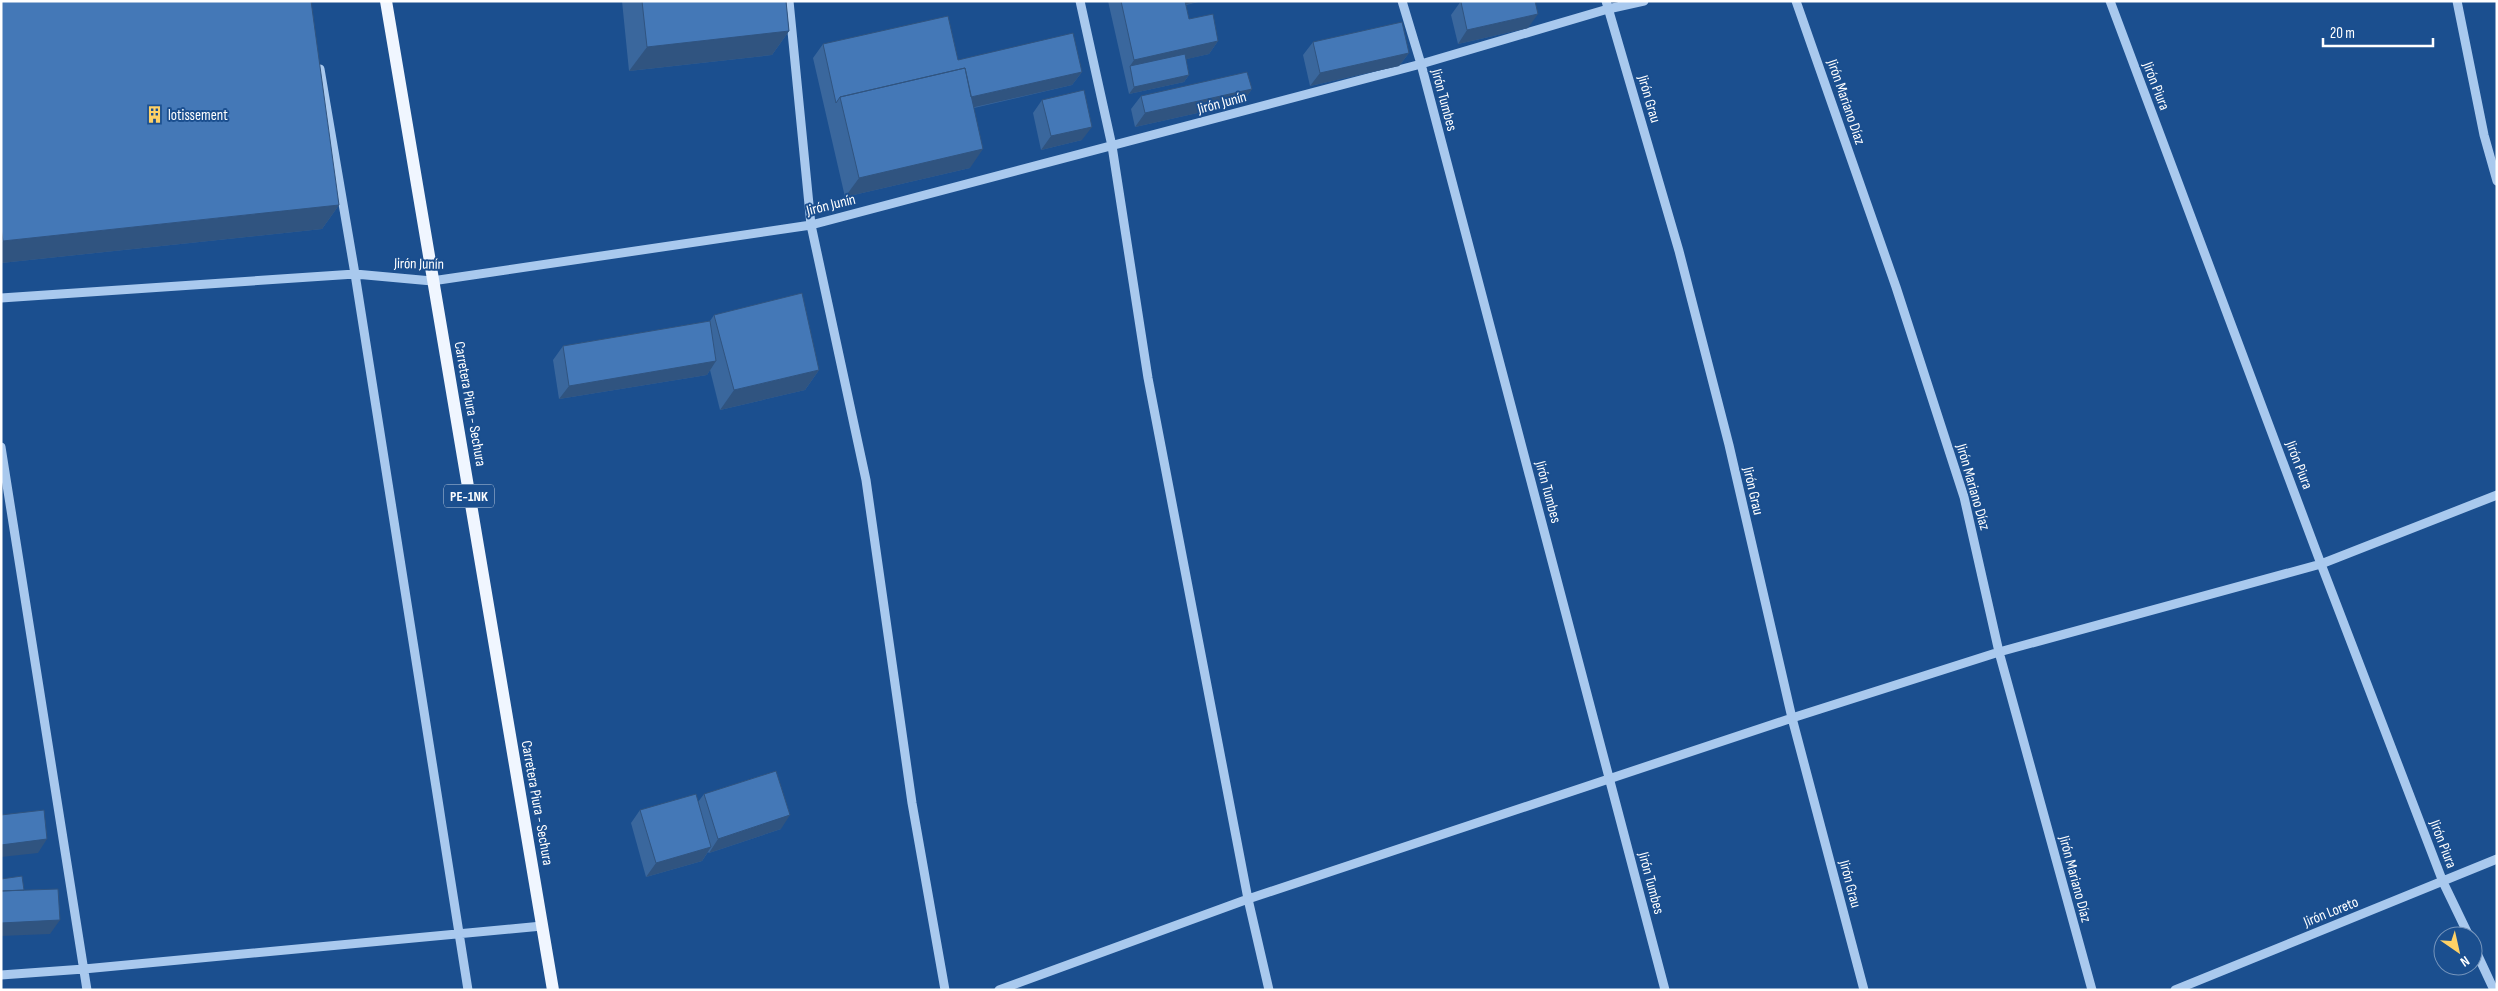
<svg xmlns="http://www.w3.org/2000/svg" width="2498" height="991" font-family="'Sofia Sans Condensed',sans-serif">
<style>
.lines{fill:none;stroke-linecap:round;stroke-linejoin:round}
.minor{stroke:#a9c9ee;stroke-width:9}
.major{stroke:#f0f6ff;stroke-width:12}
.wall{fill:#3a679d}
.shaded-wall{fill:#305480}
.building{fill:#4478b7;stroke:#305480}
.labels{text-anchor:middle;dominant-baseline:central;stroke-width:4;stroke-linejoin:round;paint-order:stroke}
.shield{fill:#1b4f8f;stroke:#bbcadd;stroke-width:1}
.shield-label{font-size:14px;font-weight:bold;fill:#fff}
.street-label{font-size:15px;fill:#fff;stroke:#1b4f8f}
.poi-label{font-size:15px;fill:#fff;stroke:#1b4f8f;text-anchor:start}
</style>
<rect width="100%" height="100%" fill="#1b4f8f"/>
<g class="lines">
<!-- minor -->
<path class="minor" d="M 789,1 L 811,225 L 866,480 L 912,803 L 945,990
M 1080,1 L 1112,146 L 1148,378 L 1248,899 L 1269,990
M 1402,1 L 1421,64 L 1665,990
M 1606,1 L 1679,251 L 1729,445 L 1792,718 L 1864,990
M 1796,1 L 1896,287 L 1964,497 L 1999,652 L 2092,990
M 2110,1 L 2321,564 L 2443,882 L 2469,936
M 2457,1 L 2484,135 L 2497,181
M 320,69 L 355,274 L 468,990
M 1,298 L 355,274 L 432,281 L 811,225 L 1421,64 L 1608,9 L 1644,1
M 1,447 L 87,990
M 2473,945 L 2494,990
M 1,975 L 84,969 L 542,926
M 999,990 L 1248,899 L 1792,718 L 1999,652 L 2321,564 L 2497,495
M 2175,990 L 2497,859"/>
<!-- major -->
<path class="major" d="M 386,1 L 553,990"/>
</g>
<!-- wall -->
<path class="wall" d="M 1,1 L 339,205 L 322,229 L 1,263 Z
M 622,1 L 786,1 L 789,31 L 772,55 L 629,71 Z
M 1108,1 L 1202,1 L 1186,5 L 1189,19 L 1218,41 L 1209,54 L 1186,59 L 1189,75 L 1184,82 L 1129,94 Z
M 1461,1 L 1535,1 L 1528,28 L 1458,44 L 1451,15 Z
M 1313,42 L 1409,53 L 1399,66 L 1310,86 L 1303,55 Z
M 823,44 L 958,60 L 1082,72 L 1072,85 L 974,108 L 970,168 L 845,197 L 813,58 Z
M 1252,89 L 1242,103 L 1135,127 L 1131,109 L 1141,96 Z
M 1042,100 L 1082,140 L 1041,150 L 1033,113 Z
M 714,315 L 819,370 L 805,390 L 720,410 L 710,370 L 707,375 L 559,399 L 553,360 L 563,346 L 710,321 Z
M 704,794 L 781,829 L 709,853 L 708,852 L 702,861 L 646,877 L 631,823 L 640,810 L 698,802 Z"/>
<!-- shaded-wall -->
<path class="shaded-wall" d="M 1178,1 L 1202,1 L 1173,7 Z
M 1538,14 L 1528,28 L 1458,44 L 1467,30 Z
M 789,31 L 772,55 L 629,71 L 647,47 Z
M 1218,41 L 1209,54 L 1131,72 L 1130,66 L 1134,60 Z
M 1409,53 L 1399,66 L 1310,86 L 1320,73 Z
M 1082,72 L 1072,85 L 957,111 L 967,98 Z
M 1189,75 L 1184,82 L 1129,94 L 1134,87 Z
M 1252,89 L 1242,103 L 1135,127 L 1145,113 Z
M 1092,127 L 1082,140 L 1041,150 L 1051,136 Z
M 983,149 L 970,168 L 845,197 L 859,178 Z
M 339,205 L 322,229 L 1,263 L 1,243 L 3,241 Z
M 716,361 L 707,375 L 559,399 L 569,386 Z
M 819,370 L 805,390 L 720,410 L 734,390 Z
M 790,815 L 781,829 L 709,853 L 718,839 Z
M 47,839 L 38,853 L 1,857 L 1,845 Z
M 711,847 L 702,861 L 646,877 L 656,863 Z
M 60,920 L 50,934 L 1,936 L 1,923 Z"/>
<!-- building -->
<path class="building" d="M 1,1 L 311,1 L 339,205 L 3,241 L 1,228 Z
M 642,1 L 786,1 L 789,31 L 647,47 Z
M 1121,1 L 1185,1 L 1189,19 L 1213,14 L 1218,41 L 1134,60 Z
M 1462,1 L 1535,1 L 1538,14 L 1467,30 L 1461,2 Z
M 948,16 L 958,60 L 1073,33 L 1082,72 L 971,97 L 965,68 L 840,97 L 836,103 L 823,44 Z
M 1402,22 L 1409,53 L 1320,73 L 1313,42 Z
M 1185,54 L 1189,75 L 1134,87 L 1130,66 Z
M 965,68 L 983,149 L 859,178 L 840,97 Z
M 1247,72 L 1252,89 L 1145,113 L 1141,96 Z
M 1084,90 L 1092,127 L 1051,136 L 1042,100 Z
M 802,293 L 819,370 L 734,390 L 714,315 Z
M 710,321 L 716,361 L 569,386 L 563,346 Z
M 776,771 L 790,815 L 718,839 L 704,794 Z
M 696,794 L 711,847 L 656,863 L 640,810 Z
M 44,810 L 47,839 L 1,845 L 1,815 Z
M 22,876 L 24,890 L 1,891 L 1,879 Z
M 58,889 L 60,920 L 1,923 L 1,891 Z"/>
<!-- icons -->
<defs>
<symbol id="building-bare" viewBox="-9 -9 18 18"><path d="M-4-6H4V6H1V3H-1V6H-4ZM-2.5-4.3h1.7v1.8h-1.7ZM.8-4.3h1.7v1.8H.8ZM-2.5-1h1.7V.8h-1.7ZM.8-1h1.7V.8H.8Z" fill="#ffd166" stroke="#1b4f8f" stroke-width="2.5" paint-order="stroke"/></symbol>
</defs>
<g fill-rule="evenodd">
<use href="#building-bare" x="142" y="102" width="25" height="25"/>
</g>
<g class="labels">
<!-- shield labels -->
<rect class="shield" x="444" y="484.5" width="50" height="23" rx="4"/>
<g class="shield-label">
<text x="469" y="496">PE-1NK</text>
</g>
<!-- street labels -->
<g class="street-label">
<text transform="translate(2156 86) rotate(69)">Jirón Piura</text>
<text transform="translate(1649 99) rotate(74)">Jirón Grau</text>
<text transform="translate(1444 100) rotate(75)">Jirón Tumbes</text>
<text transform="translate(1846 102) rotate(71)">Jirón Mariano Díaz</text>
<text transform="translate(1222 103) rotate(-15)">Jirón Junín</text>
<text transform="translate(831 205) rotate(-14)">Jirón Junín</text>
<text transform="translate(419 264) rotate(1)">Jirón Junín</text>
<text transform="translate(470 404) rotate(80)">Carretera Piura - Sechura</text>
<text transform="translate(2299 465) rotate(69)">Jirón Piura</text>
<text transform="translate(1973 487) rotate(74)">Jirón Mariano Díaz</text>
<text transform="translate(1753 491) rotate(77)">Jirón Grau</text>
<text transform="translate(1548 492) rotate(75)">Jirón Tumbes</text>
<text transform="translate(537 803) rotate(80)">Carretera Piura - Sechura</text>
<text transform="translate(2443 844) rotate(69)">Jirón Piura</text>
<text transform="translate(2075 879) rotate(75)">Jirón Mariano Díaz</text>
<text transform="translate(1651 883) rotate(75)">Jirón Tumbes</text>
<text transform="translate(1850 884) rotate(75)">Jirón Grau</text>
<text transform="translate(2331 912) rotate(-22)">Jirón Loreto</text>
</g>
<!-- poi labels -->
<g class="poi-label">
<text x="168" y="115">lotissement</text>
</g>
</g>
<!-- border -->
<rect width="2498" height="991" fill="none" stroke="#ffffff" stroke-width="5"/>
<!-- north arrow -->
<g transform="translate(2458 951) rotate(146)"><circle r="24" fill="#1b4f8f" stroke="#7695bc"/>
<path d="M0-4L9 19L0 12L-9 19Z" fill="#ffd166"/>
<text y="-8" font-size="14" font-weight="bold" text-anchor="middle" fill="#ffffff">N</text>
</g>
<!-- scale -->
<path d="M2323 38v8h110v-8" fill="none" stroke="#ffffff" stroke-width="2.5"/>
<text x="2330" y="38" font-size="15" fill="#ffffff" stroke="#1b4f8f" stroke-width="4" paint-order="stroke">20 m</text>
</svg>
